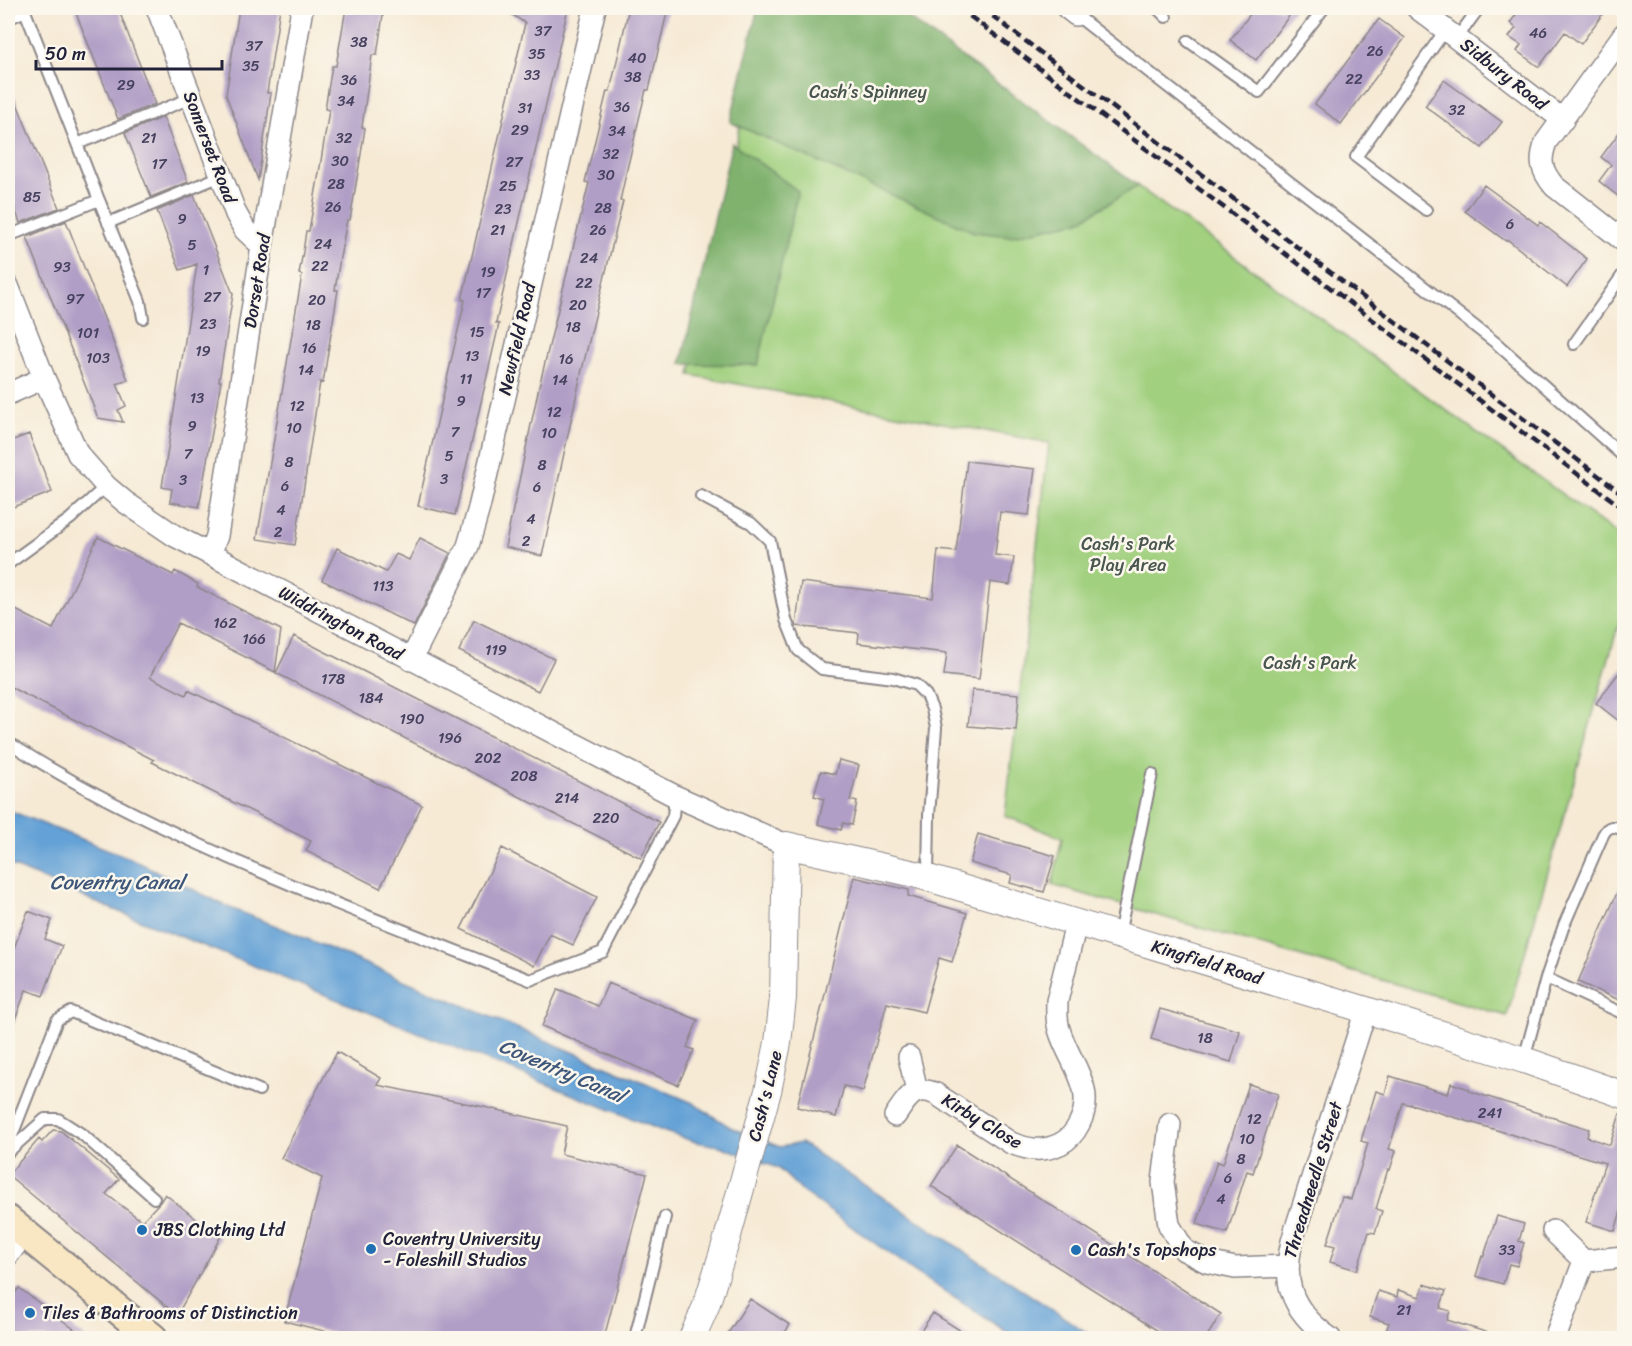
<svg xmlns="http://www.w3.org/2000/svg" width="1632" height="1346" font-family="Sriracha,sans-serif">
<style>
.green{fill:#a1d07f;stroke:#62795d;stroke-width:1.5}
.forest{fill:#80b26e;stroke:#516a54;stroke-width:1.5}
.water{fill:#64a1d6;stroke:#436288;stroke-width:1.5}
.building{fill:#b19ec6}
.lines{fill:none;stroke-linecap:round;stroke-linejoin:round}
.service-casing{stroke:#8c8688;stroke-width:14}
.minor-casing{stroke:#8c8688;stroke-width:24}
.tertiary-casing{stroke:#8c8688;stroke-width:28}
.secondary-casing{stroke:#8c8688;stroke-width:32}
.service{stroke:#fff;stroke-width:10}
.minor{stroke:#fff;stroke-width:21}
.tertiary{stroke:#fff;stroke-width:26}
.secondary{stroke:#f9e7c3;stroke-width:28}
.rail{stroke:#22223b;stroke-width:4.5;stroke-dasharray:9 4.5;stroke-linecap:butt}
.poi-dot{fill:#1f6fb2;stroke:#fbf7ec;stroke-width:2}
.labels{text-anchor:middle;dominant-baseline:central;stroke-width:5;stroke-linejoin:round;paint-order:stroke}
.number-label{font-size:15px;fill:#46415e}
.street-label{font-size:18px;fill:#22223b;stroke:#fbf7ec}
.park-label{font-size:18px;fill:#48564f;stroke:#fbf7ec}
.poi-label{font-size:18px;fill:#22223b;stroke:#fbf7ec;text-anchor:start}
.water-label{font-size:20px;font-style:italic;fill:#3c5579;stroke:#fbf7ec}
</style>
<rect width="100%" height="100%" fill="#fbf7ec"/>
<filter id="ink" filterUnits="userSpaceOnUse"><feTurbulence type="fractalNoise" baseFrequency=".0167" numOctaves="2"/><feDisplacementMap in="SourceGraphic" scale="12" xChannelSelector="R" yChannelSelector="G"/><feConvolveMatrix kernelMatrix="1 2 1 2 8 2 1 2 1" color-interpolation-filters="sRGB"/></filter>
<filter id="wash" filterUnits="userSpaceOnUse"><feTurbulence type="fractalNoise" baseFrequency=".008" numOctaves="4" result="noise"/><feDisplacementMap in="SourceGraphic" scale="24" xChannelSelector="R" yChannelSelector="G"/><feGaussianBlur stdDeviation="1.35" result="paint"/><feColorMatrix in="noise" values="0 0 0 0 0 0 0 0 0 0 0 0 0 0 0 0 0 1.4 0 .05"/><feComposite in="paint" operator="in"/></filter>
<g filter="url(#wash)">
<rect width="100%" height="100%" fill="#f6ead5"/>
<!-- green -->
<path class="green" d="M 774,8 L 892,8 L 1624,539 L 1624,605 L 1507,1016 L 1052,885 L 1062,838 L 1005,816 L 1049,443 L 690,375 L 739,130 Z"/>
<!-- forest -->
<path class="forest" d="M 758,8 L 895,8 L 1138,186 L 1079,221 L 1011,236 L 974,232 L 730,122 Z
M 732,143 L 798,191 L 758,365 L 681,364 Z"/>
<!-- water -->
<path class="water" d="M 8,810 L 132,859 L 230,908 L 279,927 L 693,1103 L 730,1127 L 780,1147 L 801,1143 L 1095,1338 L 1016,1338 L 915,1272 L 803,1192 L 778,1168 L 720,1146 L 696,1142 L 665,1132 L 100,904 L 8,864 Z"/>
<g id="blocks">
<!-- building -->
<path class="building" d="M 74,8 L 118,8 L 155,104 L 118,119 Z
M 239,8 L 280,8 L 267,93 L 271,93 L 258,180 L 226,95 Z
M 346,8 L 384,8 L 377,55 L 372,55 L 362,127 L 365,128 L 361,154 L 350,220 L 347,220 L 340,258 L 335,290 L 338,290 L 323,383 L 320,382 L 295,545 L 257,539 L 302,275 L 299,274 L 303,252 L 306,231 L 309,231 L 320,167 L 329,110 L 325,109 L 332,66 L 336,66 Z
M 502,8 L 568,8 L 496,323 L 499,324 L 455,515 L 418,506 L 465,300 L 462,300 L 525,23 Z
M 629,8 L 668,8 L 649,90 L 646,90 L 627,169 L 620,201 L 623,201 L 581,374 L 542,556 L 505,547 L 539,387 L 589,183 L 585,182 L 607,91 L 610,91 Z
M 1255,8 L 1295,8 L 1256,60 L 1230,40 Z
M 1521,8 L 1607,8 L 1581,44 L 1565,32 L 1539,67 L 1517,51 L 1521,45 L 1509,37 L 1516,28 L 1510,23 Z
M 1379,19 L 1405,38 L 1341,124 L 1315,104 Z
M 1444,80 L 1502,122 L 1482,148 L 1425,106 Z
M 8,81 L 59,208 L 20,223 L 8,189 Z
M 163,117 L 188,182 L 151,197 L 125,133 Z
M 1624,126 L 1624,201 L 1599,181 L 1611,165 L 1601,157 Z
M 1484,185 L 1538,225 L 1540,222 L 1587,259 L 1567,287 L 1508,240 L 1506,241 L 1465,211 Z
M 194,195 L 233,294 L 219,381 L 221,381 L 199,507 L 170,502 L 172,489 L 162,487 L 197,264 L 180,270 L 157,211 Z
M 66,221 L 128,380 L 117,384 L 126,406 L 118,410 L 123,422 L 98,418 L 27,237 Z
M 29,434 L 52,492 L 8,509 L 8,442 Z
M 967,461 L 1035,469 L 1029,515 L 1000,512 L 995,555 L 1014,557 L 1010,585 L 990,582 L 979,679 L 944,675 L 947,653 L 858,643 L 859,633 L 796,626 L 801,582 L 933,598 L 938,550 L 956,552 Z
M 98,537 L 173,575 L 175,571 L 198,584 L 197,587 L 281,630 L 275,672 L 178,623 L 150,677 L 186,695 L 188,690 L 422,805 L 380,888 L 306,851 L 311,841 L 152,762 L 154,760 L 8,686 L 8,606 L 53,629 Z
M 420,538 L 450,553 L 414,626 L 322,580 L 337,548 L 386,572 L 396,554 L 409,560 Z
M 474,620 L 554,659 L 538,691 L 459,651 Z
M 294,636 L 659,822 L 641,858 L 276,673 Z
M 1624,666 L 1624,725 L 1596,703 Z
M 972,690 L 1019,694 L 1016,730 L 968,726 Z
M 839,760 L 859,765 L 850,800 L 857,802 L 852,825 L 843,823 L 841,830 L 818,824 L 824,799 L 814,796 L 821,771 L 835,774 Z
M 978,834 L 1055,856 L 1044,892 L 1010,883 L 1012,875 L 970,863 Z
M 502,848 L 597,897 L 573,945 L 550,934 L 534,966 L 461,929 Z
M 854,877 L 909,890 L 908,896 L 967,913 L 952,962 L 939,958 L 924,1012 L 887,1003 L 863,1091 L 844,1086 L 836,1117 L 797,1107 Z
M 1624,877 L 1624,1002 L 1578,982 Z
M 28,911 L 52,920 L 45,939 L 62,946 L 43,996 L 26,990 L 10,1033 L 8,1032 L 8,964 Z
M 608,983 L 698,1020 L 687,1047 L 694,1050 L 678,1085 L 542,1026 L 558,989 L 598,1006 Z
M 1160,1009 L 1240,1031 L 1231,1062 L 1151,1039 Z
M 337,1052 L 381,1078 L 377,1085 L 475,1105 L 567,1126 L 561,1154 L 647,1174 L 604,1338 L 352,1338 L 284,1321 L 322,1178 L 281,1158 Z
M 1390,1076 L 1448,1094 L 1451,1083 L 1469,1089 L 1469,1091 L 1589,1129 L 1587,1137 L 1610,1145 L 1620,1114 L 1624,1115 L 1624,1201 L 1615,1231 L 1586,1222 L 1605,1163 L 1411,1104 L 1411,1105 L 1403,1103 L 1389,1149 L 1396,1151 L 1390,1170 L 1388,1169 L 1376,1209 L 1382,1211 L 1375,1233 L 1369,1232 L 1357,1270 L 1330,1262 L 1335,1246 L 1327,1244 L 1342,1197 L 1351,1199 L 1368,1143 L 1361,1141 L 1376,1091 L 1385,1094 Z
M 1249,1084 L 1278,1094 L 1253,1173 L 1247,1171 L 1227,1233 L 1197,1224 L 1217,1161 L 1223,1164 Z
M 53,1130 L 61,1131 L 119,1179 L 106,1194 L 142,1221 L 160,1202 L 165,1194 L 220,1238 L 177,1315 L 8,1175 L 39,1139 L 42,1142 Z
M 957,1145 L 1221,1314 L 1206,1338 L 1169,1338 L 931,1186 Z
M 1497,1216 L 1524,1224 L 1519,1241 L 1524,1243 L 1517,1266 L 1509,1264 L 1503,1284 L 1476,1276 L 1482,1256 L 1484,1256 Z
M 1424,1284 L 1446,1291 L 1440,1308 L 1450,1311 L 1447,1320 L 1492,1334 L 1491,1338 L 1429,1338 L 1409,1333 L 1408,1337 L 1386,1331 L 1389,1323 L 1370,1317 L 1378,1291 L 1397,1297 L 1398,1290 L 1420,1297 Z
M 19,1288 L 86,1338 L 22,1338 L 8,1336 L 8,1302 Z
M 750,1299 L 790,1325 L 781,1338 L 725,1338 Z
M 933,1313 L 972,1338 L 916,1338 Z"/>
</g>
</g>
<g filter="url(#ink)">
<use href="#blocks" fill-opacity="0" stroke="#8c8688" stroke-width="1.5"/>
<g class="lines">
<defs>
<path id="service" d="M 1157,8 L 1166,17
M 1076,15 L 1496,343 L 1624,457
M 8,19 L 25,11 L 23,8
M 1457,38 L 1479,8
M 1188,41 L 1259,92 L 1324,8
M 77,144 L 191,98
M 99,200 L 140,301 L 143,318
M 1426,210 L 1356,157 L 1446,29
M 108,223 L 221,176
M 8,236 L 99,200 L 25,11
M 1574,344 L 1624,273
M 701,496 L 751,523 L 770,541 L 786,620 L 798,650 L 822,669 L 893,678 L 916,685 L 926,695 L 932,709 L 936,728 L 929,815 L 928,878
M 8,564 L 70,519 L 106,486
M 8,742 C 70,783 137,816 205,847 C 312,896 421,937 530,980 L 603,952 L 673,816 L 675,796
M 1119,935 L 1152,774
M 1546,978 L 1624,1014
M 1524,1059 L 1546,978 L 1564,925 L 1603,835 C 1608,825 1615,825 1624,831
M 8,1146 L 57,1020 L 71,1012 L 259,1090
M 8,1152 L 45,1119 L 58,1119 L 83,1135 L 154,1198
M 635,1338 L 665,1217"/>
<path id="minor" d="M 157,8 L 236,214 L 245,230 L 262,246
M 1067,8 L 1076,15
M 1417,8 L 1563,120
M 1624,34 L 1546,142 C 1539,161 1541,170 1554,186 L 1624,241
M 8,286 L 44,378 L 78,454 L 106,486 L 125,502 L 175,536 L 675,796 L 786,845
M 8,394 L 44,378
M 210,554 L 217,536 L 262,246 L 302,8
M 411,660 L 468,546 L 479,508 L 595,8
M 909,1057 L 917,1091
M 895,1116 C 907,1099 913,1084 936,1094 L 1011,1143 C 1028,1150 1043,1152 1060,1144 C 1068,1140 1075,1132 1079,1124 C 1098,1088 1068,1062 1059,1029 C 1056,1020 1057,1010 1057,1001 L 1076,924
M 1170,1124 L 1163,1182 L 1169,1225 L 1184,1250 L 1207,1262 L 1235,1268 L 1287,1266
M 1553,1231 L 1584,1261 L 1624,1257
M 8,1255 L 25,1233
M 1330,1338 C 1289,1309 1280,1279 1295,1231 L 1366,1010
M 1555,1338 L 1584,1261"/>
<path id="tertiary" d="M 692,1338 L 706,1306 L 727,1239 L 768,1091 L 778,1043 L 783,998 L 786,845 L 915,874 L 1366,1010 L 1524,1060 L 1624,1095"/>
<path id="secondary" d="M 8,1220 L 153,1338"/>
</defs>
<!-- service casing -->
<use href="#service" class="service-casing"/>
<!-- minor casing -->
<use href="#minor" class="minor-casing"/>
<!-- tertiary casing -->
<use href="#tertiary" class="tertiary-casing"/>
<!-- secondary casing -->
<use href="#secondary" class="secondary-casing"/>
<!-- service -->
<use href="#service" class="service"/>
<!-- minor -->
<use href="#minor" class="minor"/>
<!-- tertiary -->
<use href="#tertiary" class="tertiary"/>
<!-- secondary -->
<use href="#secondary" class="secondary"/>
<!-- rail -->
<path class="rail" d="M 959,8 L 1624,509
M 982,8 L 1624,495"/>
</g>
</g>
<!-- markers -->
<g class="poi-dot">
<circle cx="142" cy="1230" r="6"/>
<circle cx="371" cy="1249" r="6"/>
<circle cx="1076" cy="1250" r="6"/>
<circle cx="30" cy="1313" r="6"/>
</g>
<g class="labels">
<!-- number labels -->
<g class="number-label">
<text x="543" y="31">37</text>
<text x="1538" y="33">46</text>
<text x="359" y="42">38</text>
<text x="254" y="46">37</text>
<text x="1375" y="51">26</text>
<text x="537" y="54">35</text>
<text x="637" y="58">40</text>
<text x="251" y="66">35</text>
<text x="532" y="75">33</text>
<text x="633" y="77">38</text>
<text x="1354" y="79">22</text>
<text x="349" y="80">36</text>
<text x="126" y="85">29</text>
<text x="346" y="101">34</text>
<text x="622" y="107">36</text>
<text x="525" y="108">31</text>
<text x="1457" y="110">32</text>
<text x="520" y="130">29</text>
<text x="617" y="131">34</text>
<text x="149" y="138">21</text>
<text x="344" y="138">32</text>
<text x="611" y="154">32</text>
<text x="340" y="161">30</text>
<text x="514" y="162">27</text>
<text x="159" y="164">17</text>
<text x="606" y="175">30</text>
<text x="336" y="184">28</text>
<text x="508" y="186">25</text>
<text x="32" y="197">85</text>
<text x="333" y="207">26</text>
<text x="603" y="208">28</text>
<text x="503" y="209">23</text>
<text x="182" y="219">9</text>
<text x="1510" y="224">6</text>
<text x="498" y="230">21</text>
<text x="598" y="230">26</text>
<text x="323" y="244">24</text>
<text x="192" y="245">5</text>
<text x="589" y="258">24</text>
<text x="320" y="266">22</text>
<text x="62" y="267">93</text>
<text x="206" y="270">1</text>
<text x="488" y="272">19</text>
<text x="584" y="283">22</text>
<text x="483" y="293">17</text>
<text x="212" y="297">27</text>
<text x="75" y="299">97</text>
<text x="317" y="300">20</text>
<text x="578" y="305">20</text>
<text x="208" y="324">23</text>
<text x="313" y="325">18</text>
<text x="573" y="327">18</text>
<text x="477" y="332">15</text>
<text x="88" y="333">101</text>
<text x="309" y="348">16</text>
<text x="203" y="351">19</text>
<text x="472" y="356">13</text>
<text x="98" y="358">103</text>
<text x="566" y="359">16</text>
<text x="306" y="370">14</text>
<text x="466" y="379">11</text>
<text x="560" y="380">14</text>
<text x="197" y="398">13</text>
<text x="461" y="401">9</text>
<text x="297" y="406">12</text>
<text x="554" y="412">12</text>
<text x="192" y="426">9</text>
<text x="294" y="428">10</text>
<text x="455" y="432">7</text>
<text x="549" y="433">10</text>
<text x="188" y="454">7</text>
<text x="449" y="456">5</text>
<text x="289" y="462">8</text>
<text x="542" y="465">8</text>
<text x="444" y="479">3</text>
<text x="183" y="480">3</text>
<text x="285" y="486">6</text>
<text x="537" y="487">6</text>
<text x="281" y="510">4</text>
<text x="531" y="519">4</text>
<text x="278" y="532">2</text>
<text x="526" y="541">2</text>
<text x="383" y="586">113</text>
<text x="225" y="623">162</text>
<text x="254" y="639">166</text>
<text x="496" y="650">119</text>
<text x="333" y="679">178</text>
<text x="371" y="698">184</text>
<text x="412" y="719">190</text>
<text x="450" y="738">196</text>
<text x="488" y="758">202</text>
<text x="524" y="776">208</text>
<text x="567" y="798">214</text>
<text x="606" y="818">220</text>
<text x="1205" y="1038">18</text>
<text x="1490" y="1113">241</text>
<text x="1254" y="1119">12</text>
<text x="1247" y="1139">10</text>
<text x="1241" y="1159">8</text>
<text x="1228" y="1178">6</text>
<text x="1221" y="1199">4</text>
<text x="1507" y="1250">33</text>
<text x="1404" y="1310">21</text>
</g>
<!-- street labels -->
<g class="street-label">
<text transform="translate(1504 74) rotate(38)">Sidbury Road</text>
<text transform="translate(210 147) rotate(69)">Somerset Road</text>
<text transform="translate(257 281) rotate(-81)">Dorset Road</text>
<text transform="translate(517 339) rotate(-77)">Newfield Road</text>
<text transform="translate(341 623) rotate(28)">Widdrington Road</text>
<text transform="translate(1207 962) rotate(17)">Kingfield Road</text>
<text transform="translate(765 1096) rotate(-76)">Cash's Lane</text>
<text transform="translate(982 1121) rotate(31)">Kirby Close</text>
<text transform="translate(1313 1180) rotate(-73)">Threadneedle Street</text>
</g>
<!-- park labels -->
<g class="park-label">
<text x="868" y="92">Cash’s Spinney</text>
<text x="1128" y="544">Cash's Park<tspan x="1128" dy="21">Play Area</tspan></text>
<text x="1310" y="663">Cash's Park</text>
</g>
<!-- poi labels -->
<g class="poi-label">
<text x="154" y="1230">JBS Clothing Ltd</text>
<text x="383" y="1239">Coventry University<tspan x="383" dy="21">- Foleshill Studios</tspan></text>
<text x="1088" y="1250">Cash's Topshops</text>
<text x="42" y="1313">Tiles &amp; Bathrooms of Distinction</text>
</g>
<!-- water labels -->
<g class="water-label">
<text x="117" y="882">Coventry Canal</text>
<text transform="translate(562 1071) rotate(23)">Coventry Canal</text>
</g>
</g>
<!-- margin -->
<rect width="1632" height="1346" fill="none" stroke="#fbf7ec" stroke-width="30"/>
<!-- scale -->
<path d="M36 60v9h186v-9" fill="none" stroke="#22223b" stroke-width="3"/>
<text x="45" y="60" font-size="18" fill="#22223b" stroke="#fbf7ec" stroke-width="4.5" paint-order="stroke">50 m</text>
</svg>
